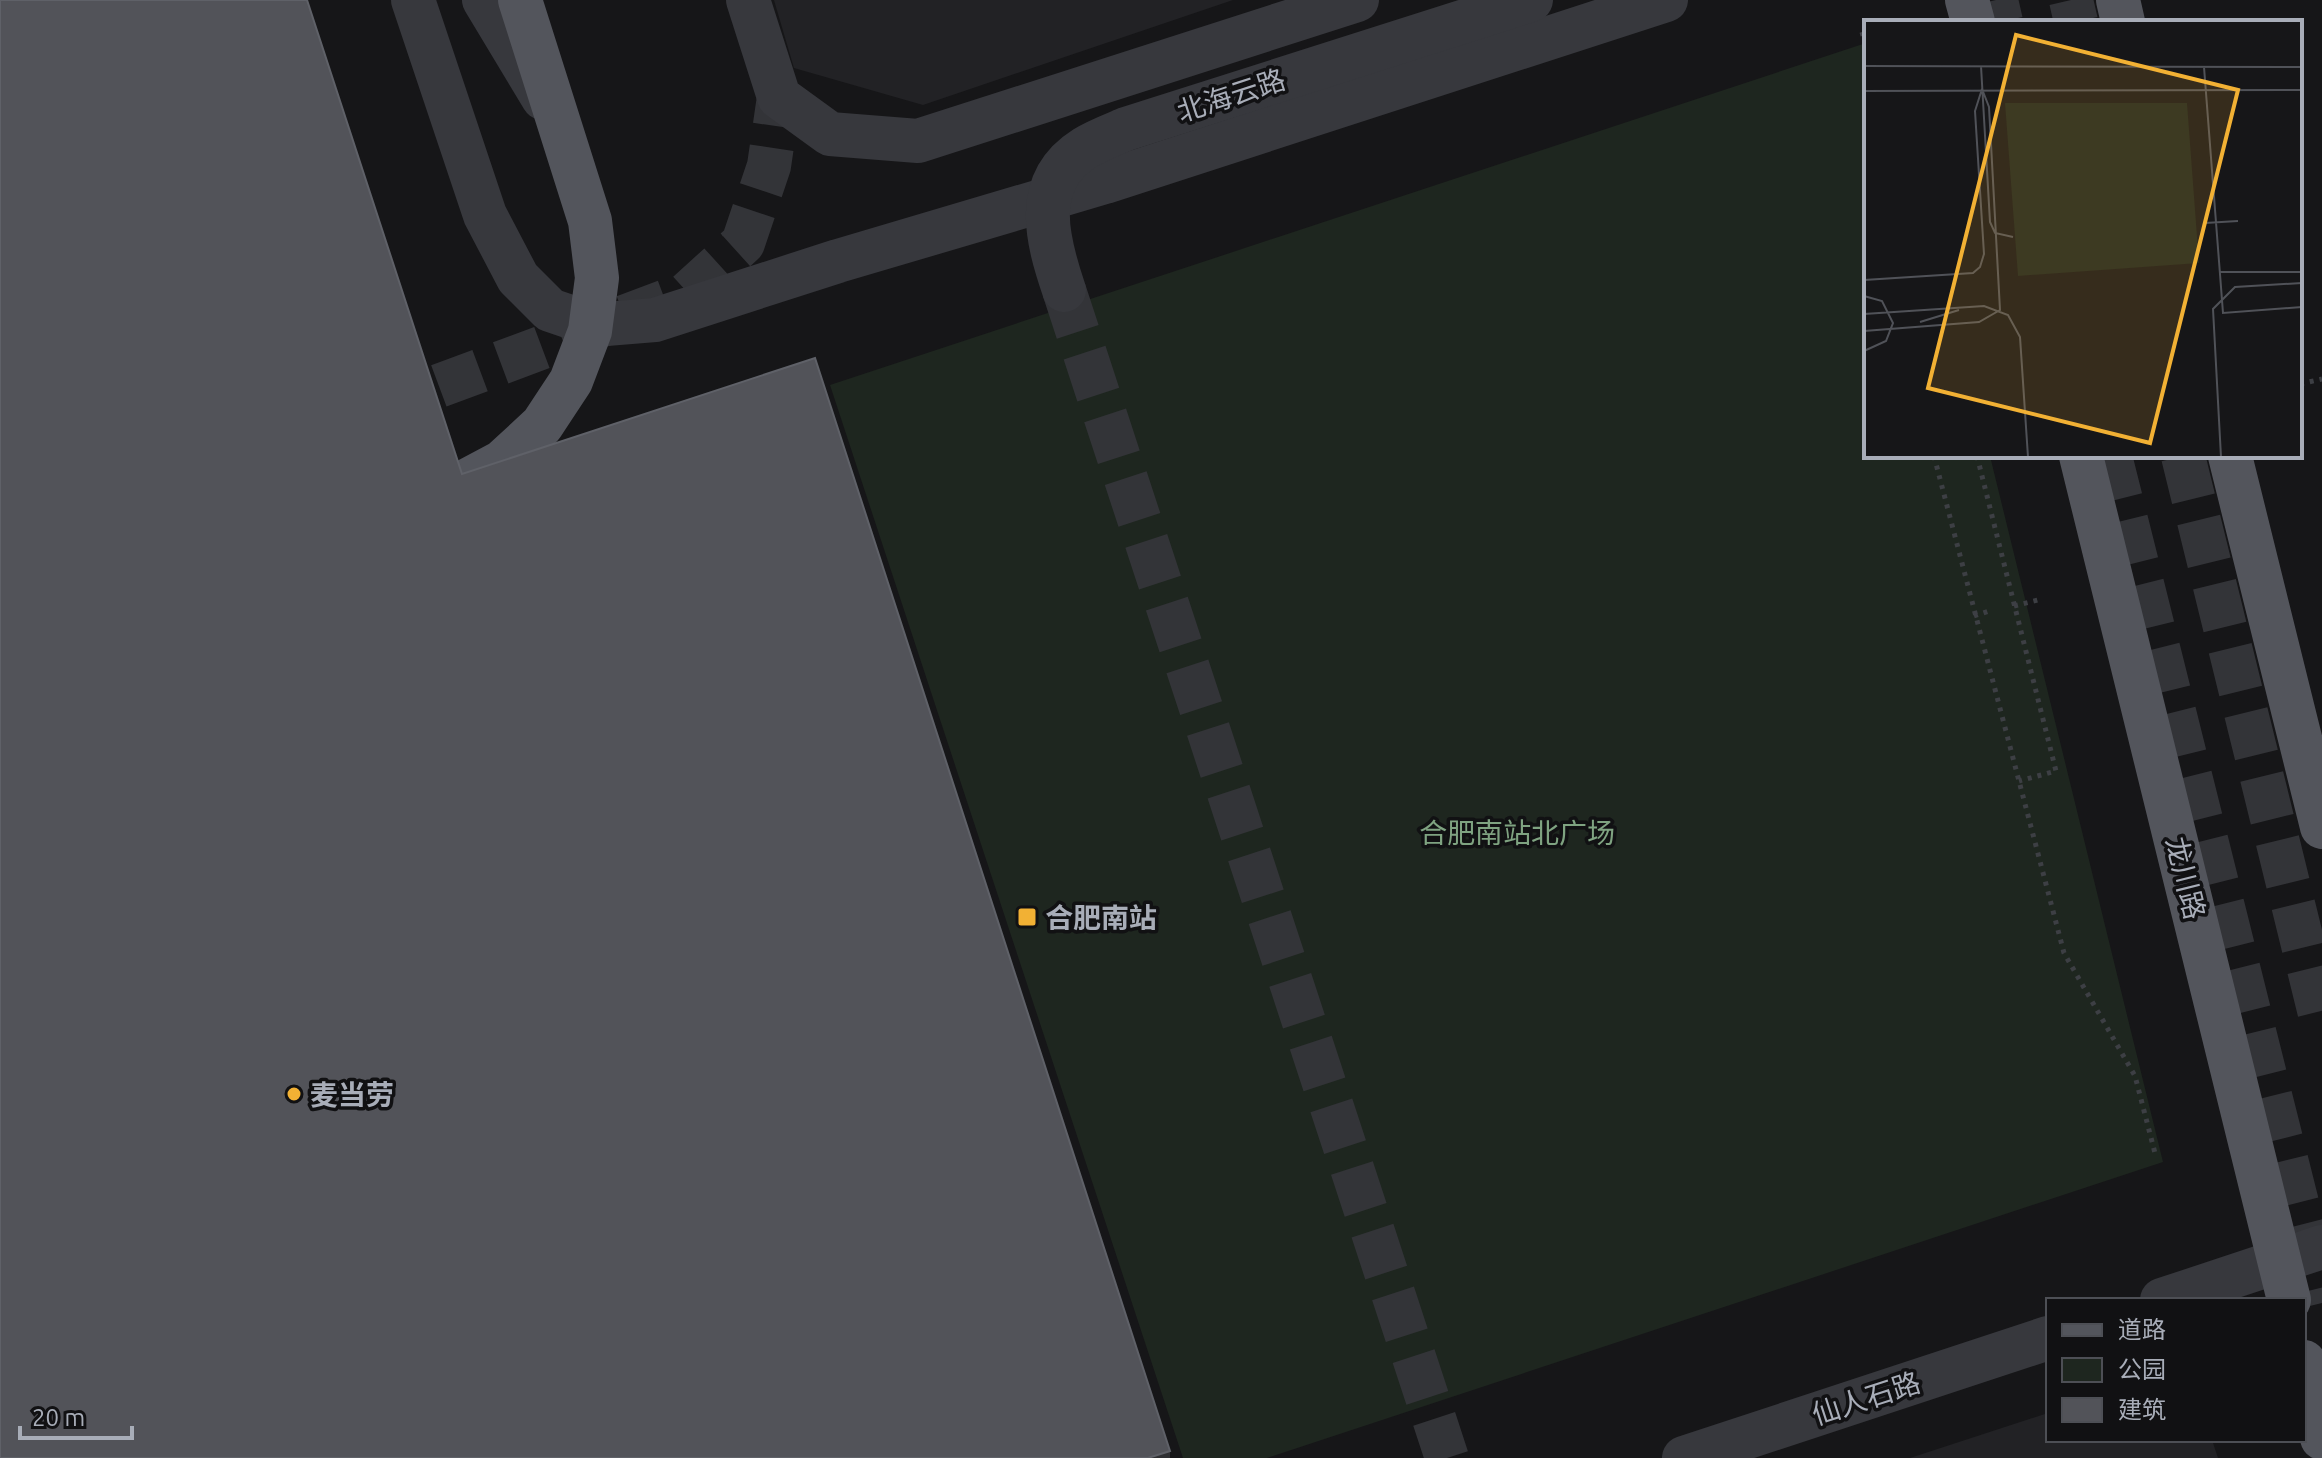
<svg xmlns="http://www.w3.org/2000/svg" width="2322" height="1458" font-family="Ubuntu,'Noto Sans SC',sans-serif">
<style>
.built{fill:#222225}
.green{fill:#1e261f}
.lines{fill:none;stroke-linecap:round;stroke-linejoin:round}
.minor-tunnel{stroke:#333438;stroke-width:44;stroke-dasharray:44 22;stroke-linecap:butt}
.highway-tunnel{stroke:#333438;stroke-width:44;stroke-dasharray:44 22;stroke-linecap:butt}
.path{stroke:#3d3f44;stroke-width:5;stroke-dasharray:4 6;stroke-linecap:butt}
.minor{stroke:#37383d;stroke-width:44}
.major{stroke:#53555c;stroke-width:44}
.minor-bridge{stroke:#37383d;stroke-width:44}
.major-bridge{stroke:#53555c;stroke-width:44}
.shaded-wall{fill:#2f3033}
.building{fill:#525359;stroke:#5f6168;stroke-width:2}
.poi-dot{fill:#f2b134;stroke:#111113;stroke-width:3}
.labels{text-anchor:middle;dominant-baseline:central;stroke-width:7;stroke-linejoin:round;paint-order:stroke}
.street-label{font-size:28px;fill:#a8adb8;stroke:#111113}
.park-label{font-size:28px;fill:#7fa381;stroke:#111113}
.poi-label{font-size:28px;font-weight:bold;fill:#a8adb8;stroke:#111113;text-anchor:start}
.inset-road{fill:none;stroke:#505258;stroke-width:2}
.view{fill:#f2b134;fill-opacity:0.15;stroke:#f2b134;stroke-width:4}
.inset-edge{fill:none;stroke:#a8adb8;stroke-width:4}
</style>
<rect width="100%" height="100%" fill="#161618"/>
<!-- built -->
<path class="built" d="M 774,0 L 1233,0 L 923,105 L 794,68 Z
M 2048,1413 L 2048,1440 L 2208,1440 L 2213,1443 L 2218,1458 L 1910,1458 Z"/>
<!-- green -->
<path class="green" d="M 1866,43 L 1866,456 L 1990,456 L 2163,1162 L 1267,1458 L 1183,1458 L 830,385 Z"/>
<g class="lines">
<!-- minor-tunnel -->
<path class="minor-tunnel" d="M 1064,290 L 1447,1458
M 377,409 L 688,293 L 743,243 L 769,166 L 779,97"/>
<!-- highway-tunnel -->
<path class="highway-tunnel" d="M 1996,0 L 2001,22
M 2071,0 L 2076,22
M 2110,456 L 2322,1303
M 2183,456 L 2322,1022"/>
<!-- path -->
<path class="path" d="M 1862,32 L 1866,47
M 2300,384 L 2322,379
M 1934,456 L 2064,953 L 2135,1076 L 2156,1157
M 1977,456 L 2056,771 L 2019,781
M 2014,606 L 2038,600
M 1974,616 L 1992,610"/>
<!-- minor -->
<path class="minor" d="M 413,0 L 485,215 L 518,278 L 550,310 L 594,325 L 655,320 L 838,261 L 1105,182 L 1666,0
M 484,0 L 543,98
M 748,0 L 779,97 L 830,134 L 918,141 L 1357,0
M 2162,1300 L 2322,1247
M 1684,1458 L 2048,1338"/>
<!-- major -->
<path class="major" d="M 1967,0 L 1973,22
M 2118,0 L 2123,22
M 2081,456 L 2289,1300
M 2230,456 L 2322,827
M 2304,1362 L 2322,1438"/>
<!-- minor-bridge -->
<path class="minor-bridge" d="M 1064,290 C 1047,240 1031,182 1085,148 C 1098,140 1112,135 1126,129 L 1531,0"/>
<!-- major-bridge -->
<path class="major-bridge" d="M 455,487 L 502,462 L 542,425 L 571,381 L 590,331 L 597,278 L 590,221 L 520,0"/>
</g>
<!-- shaded-wall -->
<path class="shaded-wall" d="M 1170,1451 L 1170,1458 L 1148,1458 Z"/>
<!-- building -->
<path class="building" d="M 0,0 L 307,0 L 462,474 L 815,358 L 1170,1451 L 1148,1458 L 0,1458 Z"/>
<!-- markers -->
<g class="poi-dot">
<rect x="1017" y="907" width="20" height="20" rx="4"/>
<circle cx="294" cy="1094" r="8"/>
</g>
<g class="labels">
<!-- street labels -->
<g class="street-label">
<text transform="translate(1231 95) rotate(-18)">北海云路</text>
<text transform="translate(2186 878) rotate(76)">龙川路</text>
<text transform="translate(1866 1398) rotate(-18)">仙人石路</text>
</g>
<!-- park labels -->
<g class="park-label">
<text x="1517" y="832">合肥南站北广场</text>
</g>
<!-- poi labels -->
<g class="poi-label">
<text x="1045" y="917">合肥南站</text>
<text x="310" y="1094">麦当劳</text>
</g>
</g>
<!-- overview -->
<g transform="translate(1864 20)">
<rect width="438" height="438" fill="#161618"/>
<path d="M 141,83 L 323,83 L 335,243 L 154,256 Z" fill="#1e261f"/>
<path class="inset-road" d="M 0,46 L 438,47M 117,46 L 126,202 L 131,213 L 149,217M 340,47 L 359,293 L 438,287M 0,71 L 438,70M 341,203 L 374,201M 356,252 L 438,252M 0,260 L 109,253 L 116,247 L 120,234 L 111,91 L 118,69M 0,276 L 18,281 L 29,303 L 22,321 L 0,331M 0,294 L 120,286 L 144,295 L 156,317 L 164,437M 56,302 L 95,290M 0,311 L 115,302 L 136,290 L 125,87 L 118,69M 357,437 L 349,289 L 371,267 L 438,263"/>
<path class="view" d="M 152,15 L 374,70 L 286,423 L 64,368 Z"/>
<rect width="438" height="438" class="inset-edge"/>
</g>
<!-- legend -->
<rect x="2046" y="1298" width="260" height="144" fill="#111113" stroke="#4d4f55" stroke-width="2"/>
<rect x="2062" y="1324" width="40" height="12" fill="#53555c" stroke="#4d4f55" stroke-width="2"/>
<text x="2118" y="1338" font-size="24" fill="#a8adb8">道路</text>
<rect x="2062" y="1358" width="40" height="24" fill="#1e261f" stroke="#4d4f55" stroke-width="2"/>
<text x="2118" y="1378" font-size="24" fill="#a8adb8">公园</text>
<rect x="2062" y="1398" width="40" height="24" fill="#525359" stroke="#4d4f55" stroke-width="2"/>
<text x="2118" y="1418" font-size="24" fill="#a8adb8">建筑</text>
<!-- scale -->
<path d="M20 1426v12h112v-12" fill="none" stroke="#a8adb8" stroke-width="4"/>
<text x="32" y="1426" font-size="24" fill="#a8adb8" stroke="#111113" stroke-width="6" paint-order="stroke">20 m</text>
</svg>
